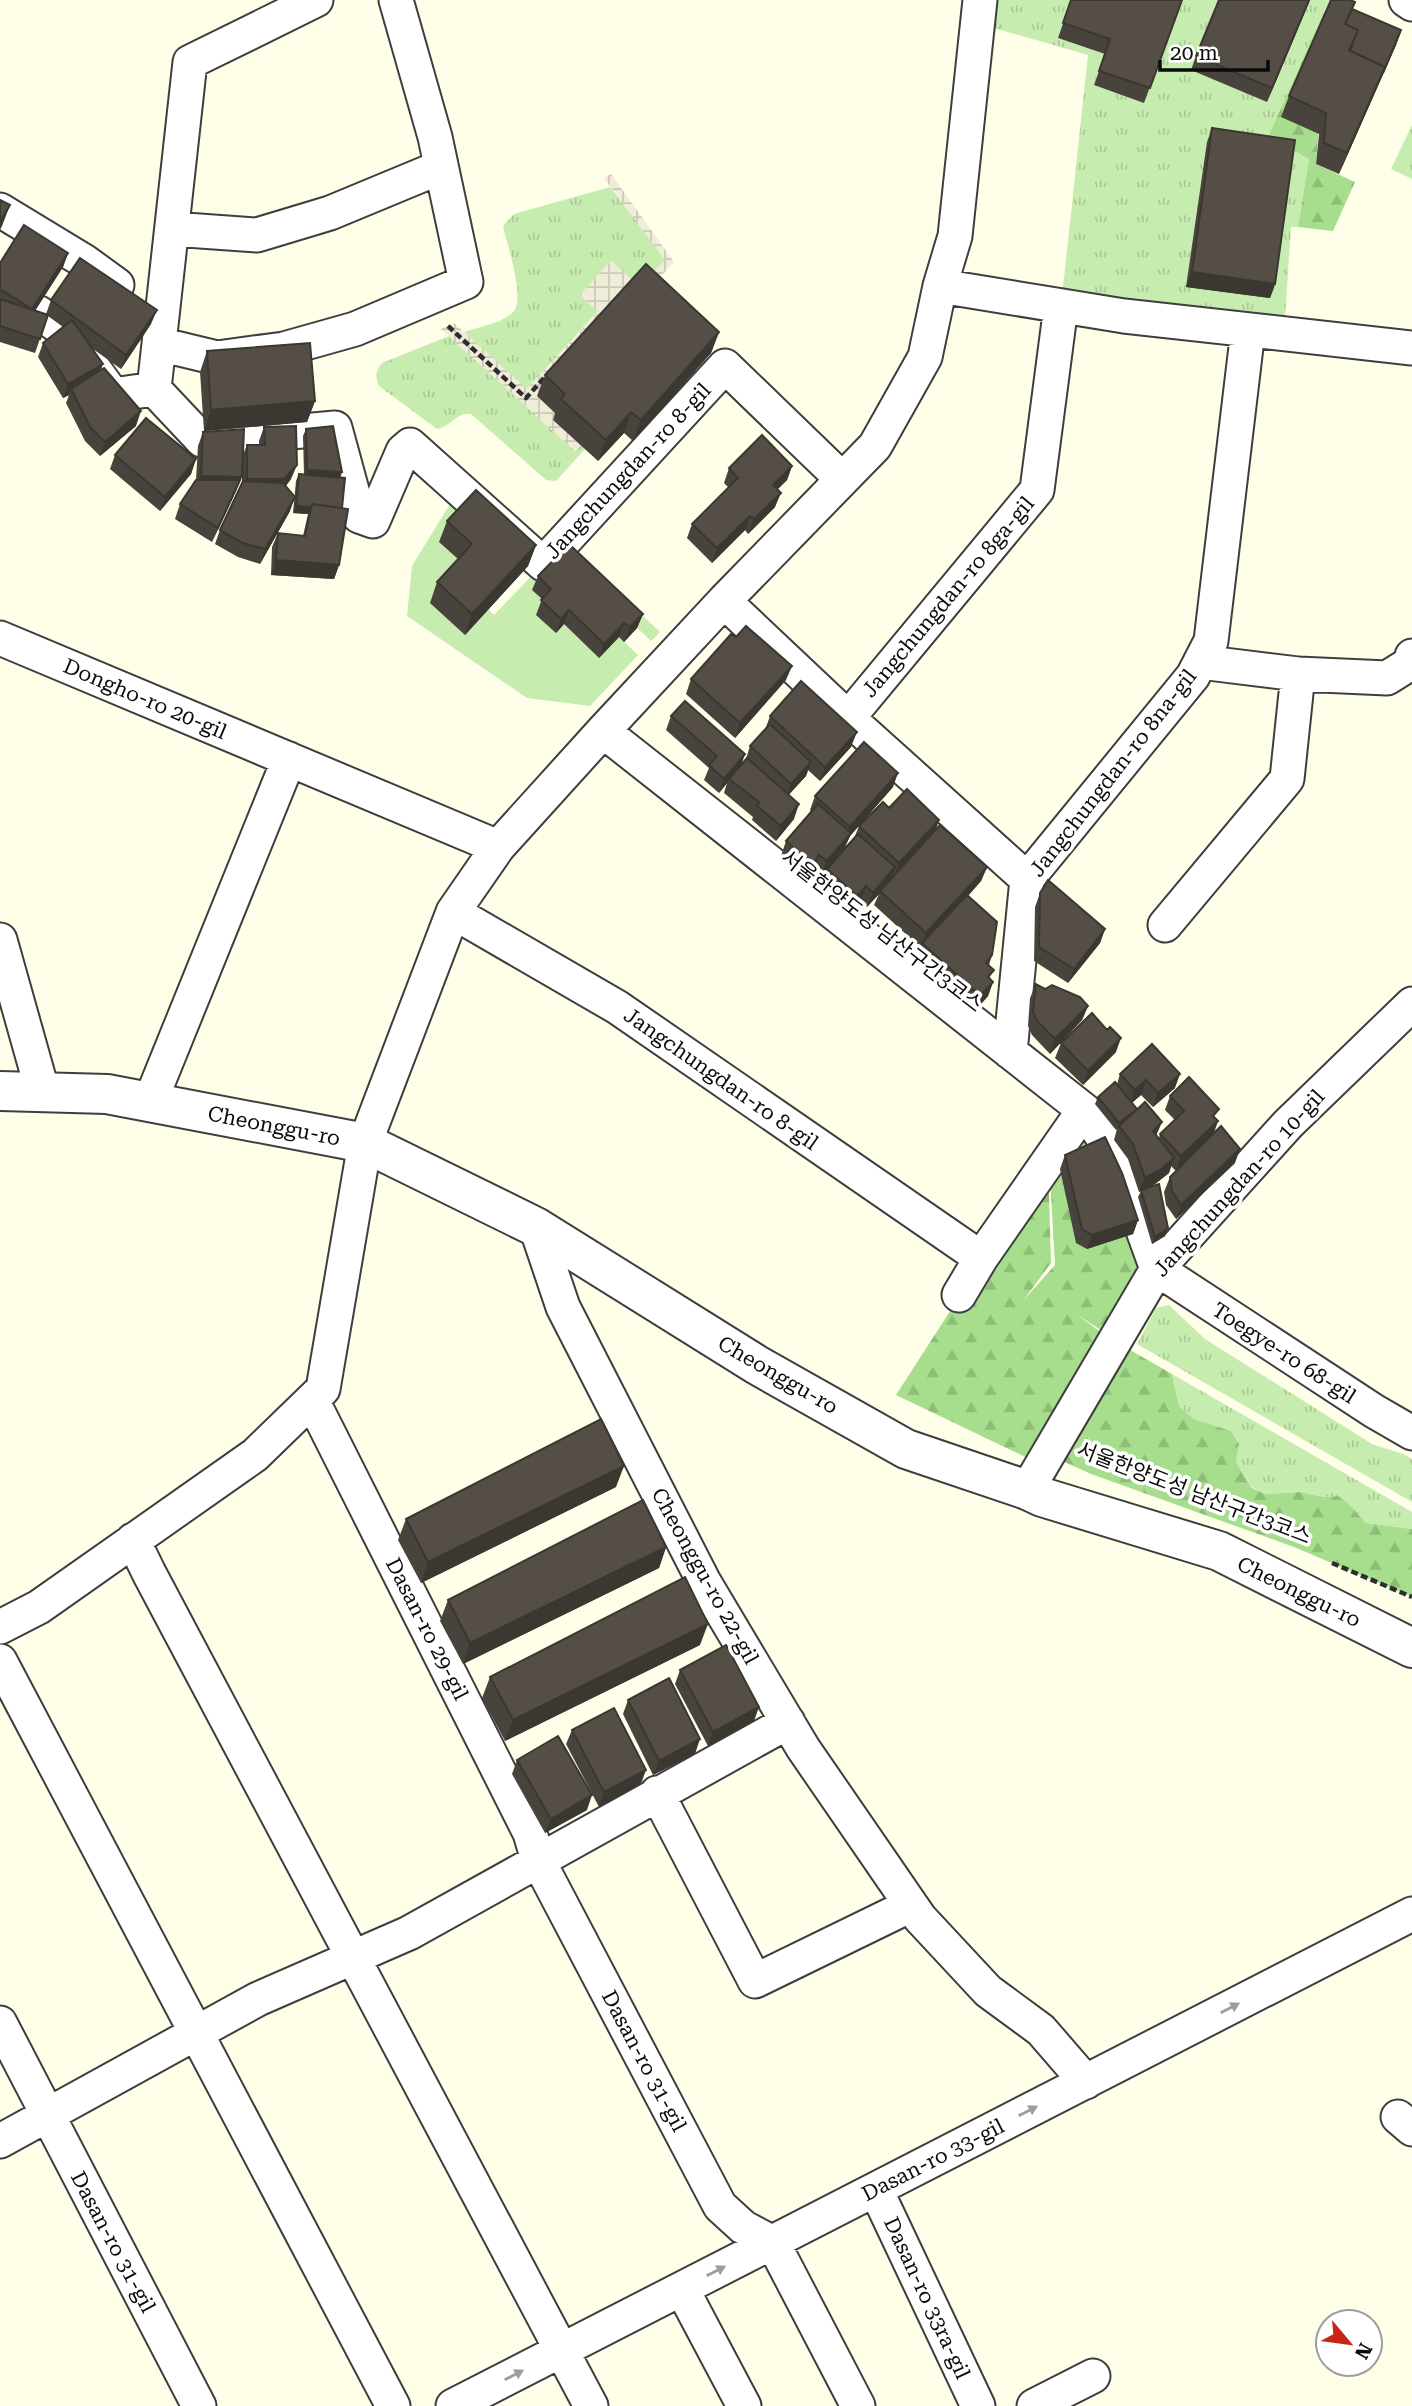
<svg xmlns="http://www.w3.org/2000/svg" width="1412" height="2406" font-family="'Roboto Serif','Noto Sans KR',serif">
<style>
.grass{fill:url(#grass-tufts)}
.forest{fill:url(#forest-firs)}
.garden{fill:#c7ecaf}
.plaza{fill:url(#plaza-grid)}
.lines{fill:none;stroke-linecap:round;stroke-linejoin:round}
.minor-casing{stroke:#3e3e3e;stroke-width:37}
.tertiary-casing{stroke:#3e3e3e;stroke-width:42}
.path{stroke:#2d2d2d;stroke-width:4.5;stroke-dasharray:7 3.5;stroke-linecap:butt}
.minor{stroke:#fff;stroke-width:33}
.tertiary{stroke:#fff;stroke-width:38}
.wall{fill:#48433c}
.shaded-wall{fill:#3b3731}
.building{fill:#544e46;stroke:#3b3731;stroke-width:2}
.oneway{fill:#9d9d9d}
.labels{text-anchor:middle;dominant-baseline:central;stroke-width:7;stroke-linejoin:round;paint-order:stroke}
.street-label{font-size:21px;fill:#0b0b0b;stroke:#fff}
</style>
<defs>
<pattern id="grass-tufts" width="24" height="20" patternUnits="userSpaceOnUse" patternTransform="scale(1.75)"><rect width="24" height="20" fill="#c7ecaf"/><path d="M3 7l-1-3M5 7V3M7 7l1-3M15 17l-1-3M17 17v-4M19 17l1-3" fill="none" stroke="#aac995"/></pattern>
<pattern id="forest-firs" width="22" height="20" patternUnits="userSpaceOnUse" patternTransform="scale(1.75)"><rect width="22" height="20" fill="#a7de8d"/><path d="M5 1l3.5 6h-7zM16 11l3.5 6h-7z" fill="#8ebd78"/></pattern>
<pattern id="plaza-grid" width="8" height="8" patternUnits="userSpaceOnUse" patternTransform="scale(1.75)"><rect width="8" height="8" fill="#efecd8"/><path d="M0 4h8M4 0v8" fill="none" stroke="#ccc9b8"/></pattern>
</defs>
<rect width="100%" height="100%" fill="#fffee9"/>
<!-- grass -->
<path class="grass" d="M 997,0 L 1071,0 L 1058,38 L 1105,54 L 1094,85 L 1144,102 L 1177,13 L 1159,0 L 1220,0 L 1266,102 L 1310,0 L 1330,0 L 1268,137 L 1309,159 L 1298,227 L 1291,227 L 1284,335 L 1061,306 L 1088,55 L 994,28 Z
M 1412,125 L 1412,179 L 1391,169 Z
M 610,187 L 666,260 L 644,281 L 634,282 L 611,261 L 580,295 L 598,311 L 526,390 L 464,332 C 478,327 503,324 514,311 C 525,297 507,244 503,226 L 514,214 Z
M 449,336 L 575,451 L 581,445 L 585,449 L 556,481 L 546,480 L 471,414 C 456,412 451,427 437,429 L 379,386 C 375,376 375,372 382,363 Z
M 1169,1305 L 1205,1339 L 1372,1444 L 1403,1454 L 1412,1459 L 1412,1502 L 1137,1344 L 1156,1308 Z
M 1172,1374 L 1412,1512 L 1412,1529 L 1366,1523 L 1347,1502 L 1338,1496 L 1324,1497 L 1300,1492 L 1265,1494 L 1252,1487 L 1236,1462 L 1239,1444 L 1231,1431 L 1194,1419 L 1179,1406 Z"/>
<!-- forest -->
<path class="forest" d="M 1324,12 L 1327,14 L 1316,164 L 1355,182 L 1333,231 L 1298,227 L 1309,159 L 1268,137 Z
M 1080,1120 L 1100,1151 L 1087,1249 L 1133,1234 L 1149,1270 L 1110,1336 L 1076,1314 L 1109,1338 L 1036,1462 L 896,1395 L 1048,1159 L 1051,1263 L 1023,1301 L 1055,1265 L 1049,1160 Z
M 1125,1347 L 1172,1374 L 1179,1406 L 1194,1419 L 1231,1431 L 1239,1444 L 1236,1462 L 1252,1488 L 1265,1494 L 1300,1492 L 1324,1497 L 1338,1496 L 1347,1502 L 1366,1523 L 1412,1529 L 1412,1597 L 1294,1547 L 1091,1474 L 1058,1459 Z"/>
<!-- garden -->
<path class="garden" d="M 453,499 L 468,511 L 464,565 L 488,609 L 494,615 L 564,542 L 660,632 L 651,641 L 564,558 L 533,590 L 546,604 L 556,633 L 564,624 L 599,658 L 619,637 L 638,655 L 590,706 L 527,698 L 407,616 L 412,566 Z"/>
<!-- plaza -->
<path class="plaza" d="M 611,174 L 674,262 L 646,292 L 537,396 L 557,415 L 553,420 L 581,445 L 575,451 L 441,329 L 454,323 L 527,389 L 598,312 L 580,295 L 611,261 L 634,282 L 644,281 L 665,260 L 604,178 Z"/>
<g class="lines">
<defs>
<path id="minor" d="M 316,0 L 190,62 L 154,389 L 202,440 L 335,428 L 359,516 L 373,521 L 403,451 L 410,445 L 543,564 L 725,366 L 842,479
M 1406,0 L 1412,4
M 0,210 L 84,261 L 117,285
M 172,229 L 257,235 L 330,213 L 441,167
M 940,286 L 1124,316 L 1412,348
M 39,313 L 68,333 L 113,395 L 154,389
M 159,344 L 217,358 L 284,349 L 355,329 L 466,282 L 435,137 L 396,0
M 724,601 L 848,718 L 1027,879
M 0,638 L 498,847
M 1200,662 L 1298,674 L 1387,678 L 1411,663 L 1412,656
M 848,718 L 1037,490 L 1061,306
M 603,731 L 1084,1110 L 981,1258 L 959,1295
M 453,912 L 617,1007 L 981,1258
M 1165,925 L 1287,779 L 1298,674
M 0,940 L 43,1093
M 1010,1052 L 1027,879 L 1193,676 L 1211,641 L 1248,330
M 150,1102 L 289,759
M 1084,1110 L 1116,1156 L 1157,1269 L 1374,1411 L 1412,1433
M 536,1227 L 563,1307 L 704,1582 L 803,1748 L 920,1918 L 988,1991 L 1041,2030 L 1086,2082
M 312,1400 L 530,1833 L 538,1860 L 720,2206 L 743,2227 L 773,2243 L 858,2406
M 1027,1490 L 1157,1269 L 1288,1124 L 1412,1004
M 133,1540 L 149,1573 L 591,2406
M 0,1627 L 39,1607 L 255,1455 L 323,1389 L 365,1143 L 453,912 L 498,847 L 603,731 L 724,601 L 875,446 L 925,357 L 940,286 L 955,236 L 980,0
M 0,1661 L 393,2406
M 657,1793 L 755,1981 L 911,1905
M 0,2023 L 199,2406
M 1398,2117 L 1412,2129
M 0,2141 L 258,1999 L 409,1933 L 788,1722
M 876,2190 L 978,2406
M 682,2289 L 744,2406
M 453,2406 L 1412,1914
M 1034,2406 L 1093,2376"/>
<path id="tertiary" d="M 0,1091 L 107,1094 L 365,1143 L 536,1227 L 757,1365 L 906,1449 L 1027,1490 L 1042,1497 L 1219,1551 L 1412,1648"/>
</defs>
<!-- minor casing -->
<use href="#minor" class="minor-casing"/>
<!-- tertiary casing -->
<use href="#tertiary" class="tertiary-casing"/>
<!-- path -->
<path class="path" d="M 448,326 L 526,398 L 545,377
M 1332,1563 L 1412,1597"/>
<!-- minor -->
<use href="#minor" class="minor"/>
<!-- tertiary -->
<use href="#tertiary" class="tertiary"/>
</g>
<!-- wall -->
<path class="wall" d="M 1071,0 L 1182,0 L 1144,103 L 1094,85 L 1105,54 L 1058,38 Z
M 1310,0 L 1267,102 L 1191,70 L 1196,56 Z
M 1352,9 L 1401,30 L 1396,45 L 1339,174 L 1316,164 L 1319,134 L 1281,117 L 1289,96 Z
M 1212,128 L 1275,284 L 1270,298 L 1186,287 L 1207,142 Z
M 68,253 L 63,267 L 35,311 L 46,314 L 51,300 L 151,324 L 121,369 L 93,349 L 101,370 L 136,426 L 100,456 L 85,441 L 66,403 L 69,395 L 63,398 L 38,357 L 43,343 L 63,327 L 48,316 L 35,353 L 0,342 L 0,263 Z
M 719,332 L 711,353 L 633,441 L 624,433 L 598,461 L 553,420 L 555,413 L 537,396 L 545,375 Z
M 207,351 L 315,401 L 307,422 L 204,431 L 200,372 Z
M 264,427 L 291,479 L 286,486 L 290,511 L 260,564 L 238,557 L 215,544 L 220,530 L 242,483 L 242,474 L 236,491 L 212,542 L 175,519 L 180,504 L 196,480 L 198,446 L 203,432 L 242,457 L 247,445 L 259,445 L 259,441 Z
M 306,429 L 340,478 L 342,508 L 339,565 L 334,579 L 271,575 L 272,547 L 278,533 L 303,536 L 308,514 L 293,513 L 296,481 L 299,474 L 304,474 L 303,436 Z
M 115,455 L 196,459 L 191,474 L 160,511 L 110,469 Z
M 792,466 L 787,480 L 777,490 L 775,507 L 748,534 L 745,530 L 712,563 L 687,538 L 692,524 L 729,488 L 724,483 L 729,468 Z
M 447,521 L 536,545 L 528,566 L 465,635 L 430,603 L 437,582 L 458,559 L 439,542 Z
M 538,576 L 643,614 L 637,628 L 624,642 L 619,637 L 599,658 L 564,624 L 556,633 L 536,615 L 542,599 L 532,590 Z
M 691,679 L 786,680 L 735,738 L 686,694 Z
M 671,716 L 742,763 L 746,759 L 750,746 L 765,730 L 770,716 L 851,747 L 820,781 L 808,770 L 806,776 L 788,795 L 794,819 L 776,841 L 752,820 L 753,817 L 724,793 L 727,783 L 719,793 L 704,780 L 709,768 L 666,730 Z
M 893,787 L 850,836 L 845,847 L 855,836 L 859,826 L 889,808 L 939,820 L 936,829 L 987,867 L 981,881 L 968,896 L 992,955 L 989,965 L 990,979 L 993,982 L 988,996 L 975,1011 L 917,957 L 920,947 L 874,905 L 879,894 L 867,907 L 861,900 L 852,910 L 821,883 L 826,870 L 821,875 L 814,870 L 807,878 L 781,856 L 786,841 L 811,811 L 810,810 L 815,796 Z
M 1040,893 L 1105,929 L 1100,943 L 1068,983 L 1034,961 L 1035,907 Z
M 1036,984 L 1088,1006 L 1082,1020 L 1050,1054 L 1032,1035 L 1028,1026 L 1030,998 Z
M 1061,1043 L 1116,1052 L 1083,1085 L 1055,1058 Z
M 1120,1074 L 1175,1088 L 1153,1107 L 1141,1095 L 1132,1103 L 1159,1138 L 1160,1134 L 1175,1120 L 1165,1110 L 1170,1096 L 1216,1119 L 1213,1134 L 1235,1163 L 1176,1219 L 1166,1205 L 1164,1192 L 1170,1177 L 1176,1171 L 1171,1166 L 1169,1173 L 1155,1184 L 1146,1189 L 1165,1236 L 1152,1244 L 1138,1197 L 1141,1191 L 1139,1192 L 1128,1159 L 1114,1140 L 1117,1129 L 1116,1130 L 1095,1104 L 1098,1097 L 1117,1084 Z
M 1065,1155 L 1138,1220 L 1133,1234 L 1087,1249 L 1076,1243 L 1060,1169 Z
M 616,1487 L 421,1583 L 398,1540 L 406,1519 Z
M 666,1547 L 659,1568 L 463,1664 L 440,1621 L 448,1600 Z
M 700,1645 L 505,1741 L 482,1698 L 490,1677 Z
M 680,1670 L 754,1721 L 708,1746 L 675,1684 Z
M 628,1700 L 695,1754 L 653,1775 L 623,1714 Z
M 572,1730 L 641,1784 L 599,1807 L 566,1744 Z
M 517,1760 L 587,1810 L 545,1833 L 512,1774 Z"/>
<!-- shaded-wall -->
<path class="shaded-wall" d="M 1309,0 L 1310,0 L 1267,102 L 1272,88 Z
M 1401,30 L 1396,45 L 1339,174 L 1347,153 Z
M 10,205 L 2,226 L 0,230 L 0,222 Z
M 68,253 L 63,267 L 27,323 L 32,309 Z
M 1192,272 L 1275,284 L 1270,298 L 1186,287 Z
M 157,310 L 151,324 L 121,369 L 126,355 Z
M 719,332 L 711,353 L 633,441 L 641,420 Z
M 103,364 L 98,378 L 71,389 L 69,395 L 63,398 L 68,384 Z
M 315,401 L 307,422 L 204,431 L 211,410 Z
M 141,411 L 136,426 L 100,456 L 105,442 Z
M 631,412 L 624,433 L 598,461 L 606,440 Z
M 196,459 L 191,474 L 160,511 L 165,497 Z
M 297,465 L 291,479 L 279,494 L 242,494 L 247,479 Z
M 792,466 L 787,480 L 767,499 L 773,485 Z
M 307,470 L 342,472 L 340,479 L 305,477 Z
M 201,476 L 242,477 L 236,491 L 212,542 L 218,528 L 196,491 Z
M 781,493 L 775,507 L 748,534 L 754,519 Z
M 295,497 L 290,511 L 260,564 L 265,549 Z
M 296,506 L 311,507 L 308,514 L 293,513 Z
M 750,516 L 745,530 L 712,563 L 717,548 Z
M 536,545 L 528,566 L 465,635 L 472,614 Z
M 276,560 L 339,565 L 334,579 L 271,575 Z
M 569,610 L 564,624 L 556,633 L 561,619 Z
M 643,614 L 637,628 L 624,642 L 630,627 Z
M 624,623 L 619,637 L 599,658 L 604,644 Z
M 792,666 L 786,680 L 735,738 L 740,723 Z
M 857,732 L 851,747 L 820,781 L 825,767 Z
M 745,754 L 740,769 L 729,779 L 727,783 L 719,793 L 724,779 Z
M 811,762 L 806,776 L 786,798 L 791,784 Z
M 898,773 L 893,787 L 850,836 L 845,847 L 821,875 L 827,861 L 845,839 L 850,827 Z
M 799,804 L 794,819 L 776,841 L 781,826 Z
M 939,820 L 934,834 L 894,877 L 899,863 Z
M 819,855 L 814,870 L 807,878 L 813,864 Z
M 895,867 L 890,881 L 880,891 L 879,894 L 867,907 L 873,893 Z
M 987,867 L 981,881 L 924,945 L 923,944 L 926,933 Z
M 866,886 L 861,900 L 852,910 L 857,896 Z
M 1105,929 L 1100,943 L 1068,983 L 1074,969 Z
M 993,982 L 988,996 L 975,1011 L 980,996 Z
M 1088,1006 L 1082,1020 L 1050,1054 L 1055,1039 Z
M 1121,1038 L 1116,1052 L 1083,1085 L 1088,1071 Z
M 1180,1074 L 1175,1088 L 1153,1107 L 1158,1093 Z
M 1146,1080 L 1141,1095 L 1130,1104 L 1135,1090 Z
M 1218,1121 L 1213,1136 L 1176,1171 L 1181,1156 Z
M 1162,1122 L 1156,1136 L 1153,1131 Z
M 1240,1149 L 1235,1163 L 1176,1219 L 1181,1205 Z
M 1174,1158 L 1169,1173 L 1155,1184 L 1139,1192 L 1145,1178 Z
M 1138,1220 L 1133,1234 L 1087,1249 L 1092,1235 Z
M 1168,1228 L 1165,1236 L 1152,1244 L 1155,1237 Z
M 624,1466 L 616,1487 L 421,1583 L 428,1562 Z
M 666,1547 L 659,1568 L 463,1664 L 470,1643 Z
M 708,1624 L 700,1645 L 505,1741 L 513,1720 Z
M 759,1707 L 754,1721 L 708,1746 L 713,1732 Z
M 700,1739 L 695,1754 L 653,1775 L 659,1761 Z
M 646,1770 L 641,1784 L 599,1807 L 604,1792 Z
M 592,1795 L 587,1810 L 545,1833 L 551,1819 Z"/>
<!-- building -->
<path class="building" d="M 1071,0 L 1182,0 L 1150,88 L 1099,71 L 1110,39 L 1063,23 Z
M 1219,0 L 1309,0 L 1272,88 L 1196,56 Z
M 1331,0 L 1350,0 L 1355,2 L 1345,24 L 1358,30 L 1349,50 L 1385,67 L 1347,153 L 1324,143 L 1326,113 L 1289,96 Z
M 1352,9 L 1401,30 L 1383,73 L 1385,67 L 1350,51 L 1358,30 L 1345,24 Z
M 1212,128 L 1295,140 L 1275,284 L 1192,272 Z
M 0,200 L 10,205 L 0,222 Z
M 24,225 L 68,253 L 32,309 L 0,289 L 0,263 Z
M 80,258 L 157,310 L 126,355 L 51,300 Z
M 646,264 L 719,332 L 641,420 L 631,412 L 606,440 L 561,399 L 565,394 L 545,375 Z
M 0,299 L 48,315 L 40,339 L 0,326 Z
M 72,320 L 103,364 L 68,384 L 43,343 Z
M 310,343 L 315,401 L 211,410 L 207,351 Z
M 104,368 L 141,411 L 105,442 L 90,427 L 71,389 Z
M 146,418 L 196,459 L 165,497 L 115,455 Z
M 296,426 L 297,465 L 284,479 L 247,479 L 247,445 L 265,445 L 264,427 Z
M 333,426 L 342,472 L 307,470 L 306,429 Z
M 244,429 L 242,477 L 201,476 L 203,432 Z
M 762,435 L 792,466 L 773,485 L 781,493 L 754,519 L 750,516 L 717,548 L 692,524 L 738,478 L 729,468 Z
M 299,474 L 345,478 L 342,508 L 312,504 L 311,507 L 296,506 Z
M 196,480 L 240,480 L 218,528 L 180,504 Z
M 243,481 L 283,483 L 295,497 L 265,549 L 243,543 L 220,530 Z
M 476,490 L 536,545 L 472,614 L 437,582 L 472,544 L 447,521 Z
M 312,504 L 348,509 L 339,565 L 276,560 L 278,533 L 305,536 Z
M 569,544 L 643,614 L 630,627 L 624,623 L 604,644 L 569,610 L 561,619 L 541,600 L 551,589 L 538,576 Z
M 746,626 L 792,666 L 740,723 L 691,679 L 731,634 L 736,637 Z
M 801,681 L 857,732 L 825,767 L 770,716 Z
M 685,701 L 745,754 L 724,779 L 709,765 L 717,756 L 671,716 Z
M 770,724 L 811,762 L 791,784 L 750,746 Z
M 864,742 L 898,773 L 850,827 L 815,796 Z
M 747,758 L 799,804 L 781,826 L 757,806 L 759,802 L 729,779 Z
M 907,789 L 939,820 L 899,863 L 859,826 L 883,802 L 889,808 Z
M 818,804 L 851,833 L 827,861 L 819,855 L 813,864 L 786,841 Z
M 940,825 L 987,867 L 926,933 L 880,891 Z
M 858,834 L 895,867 L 873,893 L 866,886 L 857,896 L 827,869 Z
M 1048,880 L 1105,929 L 1074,969 L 1039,947 L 1040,893 Z
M 967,895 L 997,922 L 992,955 L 986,963 L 994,970 L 988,977 L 993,982 L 980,996 L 922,943 Z
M 1036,984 L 1045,989 L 1052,985 L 1080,997 L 1088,1006 L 1055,1039 L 1037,1021 L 1033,1012 Z
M 1092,1013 L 1107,1030 L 1110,1027 L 1121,1038 L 1088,1071 L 1061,1043 Z
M 1152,1044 L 1180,1074 L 1158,1093 L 1146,1080 L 1135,1090 L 1120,1074 Z
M 1189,1077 L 1219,1109 L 1213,1116 L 1218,1121 L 1181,1156 L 1160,1134 L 1184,1111 L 1170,1096 Z
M 1115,1082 L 1137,1109 L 1119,1123 L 1098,1097 Z
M 1145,1102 L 1162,1122 L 1153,1131 L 1174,1158 L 1160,1170 L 1145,1178 L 1133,1144 L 1119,1126 Z
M 1221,1126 L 1240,1149 L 1181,1205 L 1172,1191 L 1170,1177 Z
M 1105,1137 L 1122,1173 L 1138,1220 L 1092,1235 L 1082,1229 L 1065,1155 Z
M 1159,1184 L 1168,1228 L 1155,1237 L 1141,1190 Z
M 601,1419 L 624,1466 L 428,1562 L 406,1519 Z
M 643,1500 L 666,1547 L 470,1643 L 448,1600 Z
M 685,1577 L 708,1624 L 513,1720 L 490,1677 Z
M 726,1645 L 759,1707 L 713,1732 L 680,1670 Z
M 669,1678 L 700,1739 L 659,1761 L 628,1700 Z
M 614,1708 L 646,1770 L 604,1792 L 572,1730 Z
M 558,1736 L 592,1795 L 551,1819 L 517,1760 Z"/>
<!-- one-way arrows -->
<defs><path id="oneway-solid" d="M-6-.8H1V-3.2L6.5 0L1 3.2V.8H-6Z" transform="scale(1.75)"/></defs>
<g class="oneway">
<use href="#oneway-solid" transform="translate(1230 2008) rotate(-27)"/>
<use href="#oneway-solid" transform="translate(1028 2111) rotate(-27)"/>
<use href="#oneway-solid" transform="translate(716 2271) rotate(-27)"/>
<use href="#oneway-solid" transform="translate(514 2375) rotate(-27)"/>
</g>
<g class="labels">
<!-- street labels -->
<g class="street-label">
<text transform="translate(628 471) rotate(-47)">Jangchungdan-ro 8-gil</text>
<text transform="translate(948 597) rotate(-50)">Jangchungdan-ro 8ga-gil</text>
<text transform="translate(145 699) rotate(23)">Dongho-ro 20-gil</text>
<text transform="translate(1113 773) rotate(-52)">Jangchungdan-ro 8na-gil</text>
<text transform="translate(882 931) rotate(38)">서울한양도성 남산구간3코스</text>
<text transform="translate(721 1079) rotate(35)">Jangchungdan-ro 8-gil</text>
<text transform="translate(274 1126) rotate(11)">Cheonggu-ro</text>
<text transform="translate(1239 1183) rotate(-48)">Jangchungdan-ro 10-gil</text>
<text transform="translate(1284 1353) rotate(33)">Toegye-ro 68-gil</text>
<text transform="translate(778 1375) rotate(30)">Cheonggu-ro</text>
<text transform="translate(1194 1493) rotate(21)">서울한양도성 남산구간3코스</text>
<text transform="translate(705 1576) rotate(61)">Cheonggu-ro 22-gil</text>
<text transform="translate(1299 1592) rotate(26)">Cheonggu-ro</text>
<text transform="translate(427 1629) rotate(63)">Dasan-ro 29-gil</text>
<text transform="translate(644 2061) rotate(62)">Dasan-ro 31-gil</text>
<text transform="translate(933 2160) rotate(-27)">Dasan-ro 33-gil</text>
<text transform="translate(113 2242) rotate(62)">Dasan-ro 31-gil</text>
<text transform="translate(927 2298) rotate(65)">Dasan-ro 33ra-gil</text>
</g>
</g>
<!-- north arrow -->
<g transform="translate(1349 2343) rotate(119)"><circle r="33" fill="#ffffff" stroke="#9d9d9d" stroke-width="2"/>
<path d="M0-5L12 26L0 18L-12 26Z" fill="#c62718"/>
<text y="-10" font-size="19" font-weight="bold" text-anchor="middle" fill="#0b0b0b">N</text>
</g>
<!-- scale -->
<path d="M1160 60v10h108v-10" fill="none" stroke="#0b0b0b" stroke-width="3.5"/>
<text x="1170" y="60" font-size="21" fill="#0b0b0b" stroke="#ffffff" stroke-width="5" paint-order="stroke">20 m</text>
</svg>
